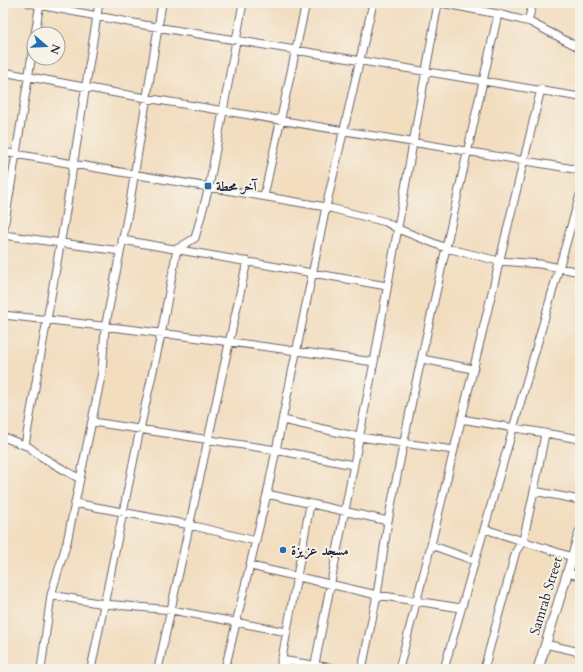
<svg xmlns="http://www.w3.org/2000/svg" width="583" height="672" font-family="Cardo,Amiri,serif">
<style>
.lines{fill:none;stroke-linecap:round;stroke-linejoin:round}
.minor-casing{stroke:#6b6369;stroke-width:9}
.tertiary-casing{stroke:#6b6369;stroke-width:11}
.minor{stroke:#fff;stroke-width:7}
.tertiary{stroke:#fff;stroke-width:9}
.poi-dot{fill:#1f6fb2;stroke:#f7f3e8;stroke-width:1.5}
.labels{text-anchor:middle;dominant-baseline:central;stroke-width:4;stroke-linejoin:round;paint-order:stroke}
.poi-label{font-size:14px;font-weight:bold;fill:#22223b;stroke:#f7f3e8;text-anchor:start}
.street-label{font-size:14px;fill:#22223b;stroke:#f7f3e8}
</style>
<rect width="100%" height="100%" fill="#f7f3e8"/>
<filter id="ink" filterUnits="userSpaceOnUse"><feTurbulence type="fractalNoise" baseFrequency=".025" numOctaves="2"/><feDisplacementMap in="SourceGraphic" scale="8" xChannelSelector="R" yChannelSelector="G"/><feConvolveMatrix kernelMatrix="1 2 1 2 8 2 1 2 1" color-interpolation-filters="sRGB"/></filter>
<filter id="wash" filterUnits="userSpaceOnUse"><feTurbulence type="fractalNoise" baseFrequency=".012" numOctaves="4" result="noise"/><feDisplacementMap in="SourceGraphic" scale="16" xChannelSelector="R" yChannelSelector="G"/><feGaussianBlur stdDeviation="0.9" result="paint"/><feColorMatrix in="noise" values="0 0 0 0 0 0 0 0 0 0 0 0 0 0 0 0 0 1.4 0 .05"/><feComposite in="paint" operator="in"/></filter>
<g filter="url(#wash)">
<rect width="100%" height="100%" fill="#f2ddbf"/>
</g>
<g filter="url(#ink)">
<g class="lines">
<defs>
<path id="minor" d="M 29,3 L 144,25 L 580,97
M 498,14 L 530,22 L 580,48
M 528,21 L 533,3
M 35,34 L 40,3
M 3,72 L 116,93 L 580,170
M 3,152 L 326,207 L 386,222 L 398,229 L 446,248 L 499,261 L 540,264 L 580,272
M 264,196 L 306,3
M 3,234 L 34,42
M 3,235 L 120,251
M 122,240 L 387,286
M 3,315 C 127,328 251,344 374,362
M 422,359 L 473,369
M 461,419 L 580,439
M 283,420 L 359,437 L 454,450
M 93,422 L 276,450 L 353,465
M 3,437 L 29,447 L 42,457 L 80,479
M 25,445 L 65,217 L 99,3
M 534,491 L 580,500
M 267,494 L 388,521 L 377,595 L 362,669
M 75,503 L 190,525 L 256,541
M 388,521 L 413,396 L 498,14 L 441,3
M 485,529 L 572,557
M 431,545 L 475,561
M 251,566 L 377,595 L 461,608
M 567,573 L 580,576
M 51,595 L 104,604 L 172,610 L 287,632
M 545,644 L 580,652
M 281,660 L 339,669
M 41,669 L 51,595 L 67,542 L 102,372 L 105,328 L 129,208 L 162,3
M 91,669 L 140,429 L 161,335 L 177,249 L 195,238 L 209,187 L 243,3
M 158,669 L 247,261
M 225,669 L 267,494 L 326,207 L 373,3
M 280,669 L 310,505
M 314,669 L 374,362 L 438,3
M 399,669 L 431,545 L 541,89
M 444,669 L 580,195
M 484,669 L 516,551 L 523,541 L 534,491 L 545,434"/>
<path id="tertiary" d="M 538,669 L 580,532"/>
</defs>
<!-- minor casing -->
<use href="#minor" class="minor-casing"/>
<!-- tertiary casing -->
<use href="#tertiary" class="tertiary-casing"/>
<!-- minor -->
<use href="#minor" class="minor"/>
<!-- tertiary -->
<use href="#tertiary" class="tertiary"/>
</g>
</g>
<!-- markers -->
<g class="poi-dot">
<rect x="204" y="182" width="8" height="8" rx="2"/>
<circle cx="283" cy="550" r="4"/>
</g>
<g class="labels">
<!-- poi labels -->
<g class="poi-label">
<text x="216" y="186">آخر محطة</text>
<text x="291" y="550">مسجد عزيزة</text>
</g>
<!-- street labels -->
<g class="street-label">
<text transform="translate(546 596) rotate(-73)">Samrab Street</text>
</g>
</g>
<!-- margin -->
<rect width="583" height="672" fill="none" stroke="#f7f3e8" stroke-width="16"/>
<!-- north arrow -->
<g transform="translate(46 46) rotate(109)"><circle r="19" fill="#f7f3e8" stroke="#a29fa3"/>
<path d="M0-3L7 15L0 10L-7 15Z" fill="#1f6fb2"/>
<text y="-6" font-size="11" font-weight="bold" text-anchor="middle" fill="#22223b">N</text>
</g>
</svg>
